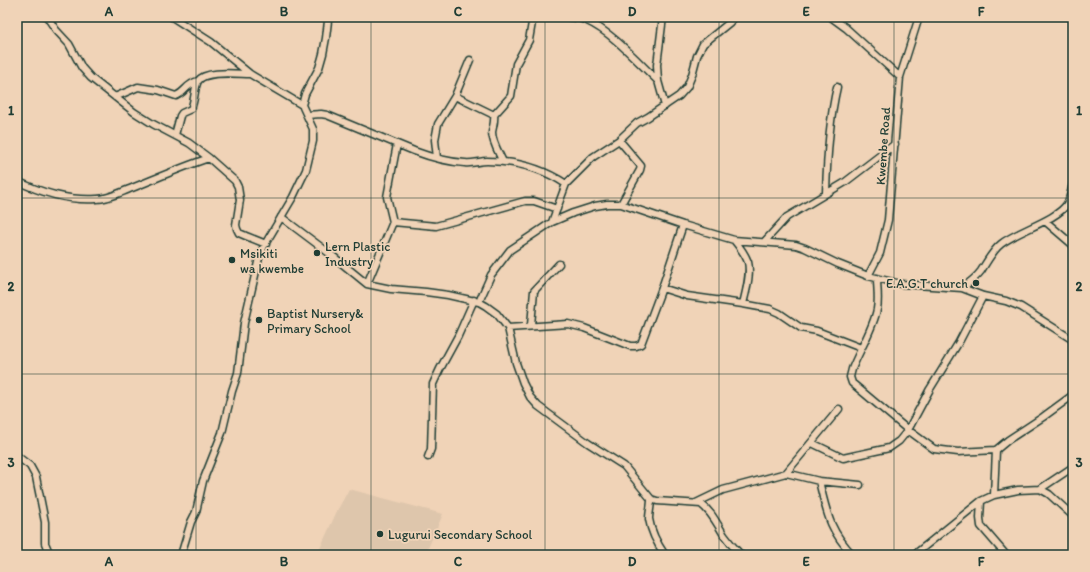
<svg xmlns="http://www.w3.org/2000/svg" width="1090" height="572" font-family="Itim,sans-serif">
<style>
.built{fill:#dec6ac}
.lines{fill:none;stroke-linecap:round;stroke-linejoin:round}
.minor-casing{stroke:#1f3d34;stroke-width:9}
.minor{stroke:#f0d3b7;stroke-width:6}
.grid{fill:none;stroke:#1f3d34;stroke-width:1;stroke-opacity:0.55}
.poi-dot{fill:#1f3d34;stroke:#f0d3b7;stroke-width:1.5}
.labels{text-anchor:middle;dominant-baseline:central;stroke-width:3.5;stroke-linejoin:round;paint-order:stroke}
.street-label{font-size:13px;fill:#1f3d34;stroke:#f0d3b7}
.poi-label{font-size:13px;fill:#1f3d34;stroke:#f0d3b7;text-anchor:start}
.neatline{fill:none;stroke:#1f3d34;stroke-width:1.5}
.grid-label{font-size:13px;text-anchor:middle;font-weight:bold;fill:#1f3d34}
</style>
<rect width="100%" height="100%" fill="#f0d3b7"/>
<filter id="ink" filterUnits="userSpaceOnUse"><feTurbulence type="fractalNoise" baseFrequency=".025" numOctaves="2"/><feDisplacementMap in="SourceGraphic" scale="8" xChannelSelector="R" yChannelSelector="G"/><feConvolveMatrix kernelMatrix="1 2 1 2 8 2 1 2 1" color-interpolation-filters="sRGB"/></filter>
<g filter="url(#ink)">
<!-- built -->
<path class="built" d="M 349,489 L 443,514 L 425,555 L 317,555 L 337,511 Z"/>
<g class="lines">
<defs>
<path id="minor" d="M 47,17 L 56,30 L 69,44 L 82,68 L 91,78 L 134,112 L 153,124 L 189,143 L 209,158 L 235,181 L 238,187 L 240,200 L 236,225 L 237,229 L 239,233 L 246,236 L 266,244
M 172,17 L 211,42 L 250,74 L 302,105
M 569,17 C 575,18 582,18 587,21 C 612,32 638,62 658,81
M 663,17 L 657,65 L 658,81 L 665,106
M 831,17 L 846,28 L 900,77
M 455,96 L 494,115 C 495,121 493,126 492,132 C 492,142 499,153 503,162
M 115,97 L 138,87 L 158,90 L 176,96 C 186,92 186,84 198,81
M 307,115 L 321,114 L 327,115 L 414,151 C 430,157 448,162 465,163 C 472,164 480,161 487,161 C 515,161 542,168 566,184
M 494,115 L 511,96 L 516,64 L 529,40 L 533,17
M 175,135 L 180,116 L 182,113 L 191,109 C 195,100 194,89 198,81 C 205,70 238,74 250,74
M 619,140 L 641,166 L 640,170 L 621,204
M 437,158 L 435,140 L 438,124 L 455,96 L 470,60
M 17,181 C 42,193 69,201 97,199 C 109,199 121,192 132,188 C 157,178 182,167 209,158
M 826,193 C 827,157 829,121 837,87
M 281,217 L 329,253 L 367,284 L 391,289 L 426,292 L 448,295 L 479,302 L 486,306 L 497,314 L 508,328 L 516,363 L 523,383 L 530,397 L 538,406 L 588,443 L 624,466 L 651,499 L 657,501 L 701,504 C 712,512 717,524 724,535 C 729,542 735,549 741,555
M 1045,221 L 1073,245
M 393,222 L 436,226 L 525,201 L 534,201 L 557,209
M 552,222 L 566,184 L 593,157 L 619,140 L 637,123 L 648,117 L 679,96 L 687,87 L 692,75 L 697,56 L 703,44 L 729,23 L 734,17
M 734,240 C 739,246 745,254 748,262 C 751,274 746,291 743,304
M 764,242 L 787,217 L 844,183 L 895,144
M 868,276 L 880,253 L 888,220 L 900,77 L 919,17
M 877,278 C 877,288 879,299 877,309 C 874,327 859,351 852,369 L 850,377 L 852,383 L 908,430 L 934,449 L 958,452 L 996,450
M 367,284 L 393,222 L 387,197 L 397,144
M 662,288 L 687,296 L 743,304 L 770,309 L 779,313 L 801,328 L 817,331 L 861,348
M 962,288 C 969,283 976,278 981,271 C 987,262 992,251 1001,244 C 1017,231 1057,220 1067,204 C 1070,199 1071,190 1073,184
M 479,302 L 491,275 L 510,250 L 552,222 L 573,213 L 595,206 L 607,204 L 621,204 L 683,225 L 734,240 L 796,245 L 805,248 L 838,264 L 868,276 L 901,284 L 962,288 L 983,296 L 1006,301 L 1021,307 L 1073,340
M 531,325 L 534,291 L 559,264
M 508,328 L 568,324 L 584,328 L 630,346 L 636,346 L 641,344 L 662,288 L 683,225
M 812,443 L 843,458 L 889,448 L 899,441 L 908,430 L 930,389 L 959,342 L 983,296
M 17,456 L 30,466 L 36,477 L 45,522 L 45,543 L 50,555
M 428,457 L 431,449 L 433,384 L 440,369 L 458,336 L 474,300
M 786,473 L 839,409
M 819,481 C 827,513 829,530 853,555
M 1040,489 L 1073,467
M 994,495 L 996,450 L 1008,440 L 1043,417 L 1073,395
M 651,499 C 651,506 649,513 649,519 C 651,532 658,545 665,555
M 981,501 L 980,518 L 981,526 L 1006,555
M 696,503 L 723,490 L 786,473 L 819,481 L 860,485
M 181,555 L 191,522 L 196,512 L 203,481 L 222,433 L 232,391 L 238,373 L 244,323 L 259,258 L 264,246 L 293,197 L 306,170 L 313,141 L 313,129 L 302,105 L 305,94 L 319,68 L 323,54 L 326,38 L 328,21 L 327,17
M 914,555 L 981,501 L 994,495 L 1018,490 L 1040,489 L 1049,494 L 1073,516"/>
</defs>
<!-- minor casing -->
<use href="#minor" class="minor-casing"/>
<!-- minor -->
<use href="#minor" class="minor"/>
</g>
</g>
<!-- grid -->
<path class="grid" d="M 196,17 L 196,555M 371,17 L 371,555M 545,17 L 545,555M 719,17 L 719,555M 894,17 L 894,555M 17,198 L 1073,198M 17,374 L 1073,374"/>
<!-- markers -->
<g class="poi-dot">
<circle cx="317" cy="253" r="4"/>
<circle cx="232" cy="260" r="4"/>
<circle cx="976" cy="283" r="4"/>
<circle cx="259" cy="320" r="4"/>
<circle cx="380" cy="534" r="4"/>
</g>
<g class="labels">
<!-- street labels -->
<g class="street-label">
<text transform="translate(883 146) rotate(-86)">Kwembe Road</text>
</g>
<!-- poi labels -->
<g class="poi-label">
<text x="325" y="246">Lern Plastic<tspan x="325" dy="15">Industry</tspan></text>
<text x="240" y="253">Msikiti<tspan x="240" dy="15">wa kwembe</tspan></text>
<text x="968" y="283" text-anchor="end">E.A.G.T church</text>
<text x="267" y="313">Baptist Nursery&amp;<tspan x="267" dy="15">Primary School</tspan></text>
<text x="388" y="534">Lugurui Secondary School</text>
</g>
</g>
<!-- margin -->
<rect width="1090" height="572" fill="none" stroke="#f0d3b7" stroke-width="44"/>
<rect x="22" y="22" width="1046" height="528" class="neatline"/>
<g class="grid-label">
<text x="109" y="16">A</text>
<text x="284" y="16">B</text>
<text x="458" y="16">C</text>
<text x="632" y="16">D</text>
<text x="806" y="16">E</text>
<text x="981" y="16">F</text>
<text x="11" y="115">1</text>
<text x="1079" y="115">1</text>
<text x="11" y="291">2</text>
<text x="1079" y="291">2</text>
<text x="11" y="467">3</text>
<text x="1079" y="467">3</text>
<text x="109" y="566">A</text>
<text x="284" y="566">B</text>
<text x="458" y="566">C</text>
<text x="632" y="566">D</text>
<text x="806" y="566">E</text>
<text x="981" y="566">F</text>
</g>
</svg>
